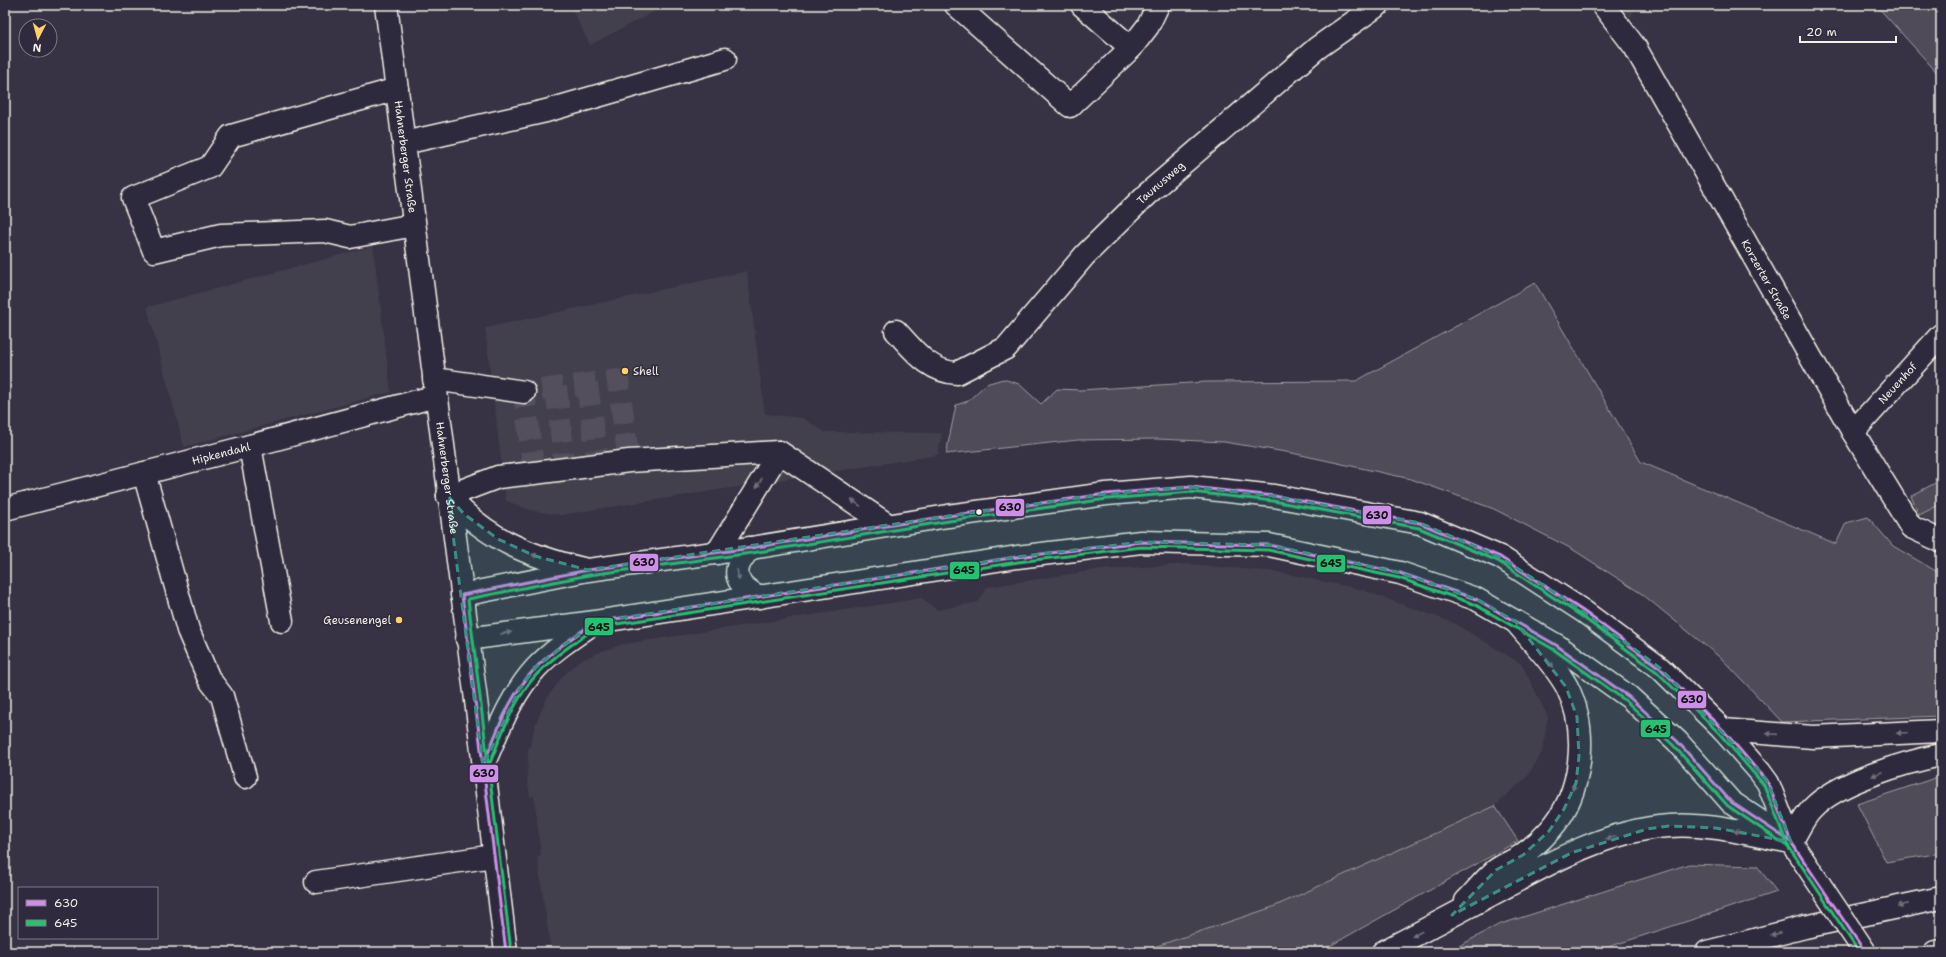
<svg xmlns="http://www.w3.org/2000/svg" width="1946" height="957" font-family="'Shantell Sans',sans-serif">
<style>
.built{fill:#433f4e}
.green{fill:#504b59;stroke:#a29ea0}
.lines{fill:none;stroke-linecap:round;stroke-linejoin:round}
.minor-tunnel{stroke:#534f5d;stroke-width:22;stroke-dasharray:22 11;stroke-linecap:butt}
.minor-casing{stroke:#f4f1e8;stroke-width:25}
.major-casing{stroke:#f4f1e8;stroke-width:25}
.highway-casing{stroke:#f4f1e8;stroke-width:25}
.minor{stroke:#2f2a3d;stroke-width:22}
.major{stroke:#2f2a3d;stroke-width:22}
.highway{stroke:#2f2a3d;stroke-width:22}
.major-bridge-casing{stroke:#f4f1e8;stroke-width:25;stroke-linecap:butt}
.major-bridge{stroke:#2f2a3d;stroke-width:22}
.bus-1-casing{stroke:#2f2a3d;stroke-width:6}
.bus-2-casing{stroke:#2f2a3d;stroke-width:6}
.bus-1{stroke:#ce8fe9;stroke-width:3}
.bus-2{stroke:#26c172;stroke-width:3}
.oneway{fill:#747079}
.marked{fill:#3d8f86;fill-opacity:0.2;stroke:#3d8f86;stroke-width:3;stroke-dasharray:8 5;stroke-linejoin:round}
.poi-dot{fill:#ffd166;stroke:#2f2a3d;stroke-width:1.5}
.bus-dot{fill:#f4f1e8;stroke:#2f2a3d;stroke-width:1.5}
.labels{text-anchor:middle;dominant-baseline:central;stroke-width:3;stroke-linejoin:round;paint-order:stroke}
.street-label{font-size:11px;fill:#f4f1e8;stroke:#2f2a3d}
.poi-label{font-size:11px;fill:#f4f1e8;stroke:#2f2a3d;text-anchor:start}
.line-badge{stroke:#2f2a3d;stroke-width:1.5}
.pale-badge-label{font-size:11px;text-anchor:middle;font-weight:bold;fill:#111}
</style>
<rect width="100%" height="100%" fill="#373244"/>
<filter id="ink" filterUnits="userSpaceOnUse"><feTurbulence type="fractalNoise" baseFrequency=".025" numOctaves="2"/><feDisplacementMap in="SourceGraphic" scale="8" xChannelSelector="R" yChannelSelector="G"/><feConvolveMatrix kernelMatrix="1 2 1 2 8 2 1 2 1" color-interpolation-filters="sRGB"/></filter>
<g filter="url(#ink)">
<!-- built -->
<path class="built" d="M 570,5 L 667,5 L 590,45 Z
M 1618,5 L 1636,5 L 1631,17 Z
M 373,246 L 391,392 L 184,447 L 147,307 Z
M 747,271 L 765,414 L 803,418 L 825,432 L 942,433 L 938,455 L 561,515 L 533,511 L 506,501 L 485,328 Z
M 1941,504 L 1941,527 L 1919,515 Z
M 1189,564 L 1278,572 L 1360,589 L 1454,623 L 1522,664 L 1548,717 L 1542,753 L 1527,777 L 1495,806 L 1273,907 L 1139,952 L 551,952 L 537,856 L 541,855 L 534,796 L 530,797 L 527,778 L 528,751 L 535,725 L 547,698 L 562,677 L 579,661 L 602,651 L 624,644 L 922,598 L 937,610 L 978,602 L 987,587 L 1095,570 Z"/>
<!-- green -->
<path class="green" d="M 1876,5 L 1941,5 L 1941,77 Z
M 1535,283 L 1641,462 L 1836,544 L 1846,523 L 1868,517 L 1893,546 L 1941,574 L 1941,716 L 1782,722 L 1723,660 L 1642,594 L 1572,549 L 1494,509 L 1411,479 L 1292,453 L 1224,442 L 1157,439 L 1078,440 L 946,454 L 956,405 L 968,401 L 986,384 L 1003,379 L 1019,384 L 1041,404 L 1057,389 L 1080,390 L 1206,382 L 1356,381 Z
M 1941,474 L 1941,504 L 1919,515 L 1911,496 L 1937,482 L 1935,477 Z
M 1941,776 L 1941,853 L 1886,862 L 1857,804 Z
M 1495,806 L 1518,841 L 1319,952 L 1139,952 L 1273,907 Z
M 1689,864 L 1757,866 L 1777,892 L 1593,952 L 1448,952 L 1498,925 Z"/>
<g class="lines">
<!-- minor-tunnel -->
<path class="minor-tunnel" d="M 587,384 L 598,465
M 556,387 L 565,469
M 534,473 L 524,392 L 618,380 L 629,461"/>
<defs>
<g id="minor">
<path d="M 956,5 L 1070,106 L 1131,48 L 1148,26 L 1158,5"/>
<path d="M 1082,5 L 1131,48"/>
<path id="s1" d="M 1603,5 L 1635,47 L 1853,432 L 1911,527 L 1941,541"/>
<path d="M 397,89 L 231,136 L 210,167 L 133,198 L 154,251 L 221,235 L 325,231 L 350,237 L 414,225"/>
<path d="M 404,143 L 546,111 L 725,59"/>
<path id="s2" d="M 896,331 C 914,350 929,372 957,373 L 1006,348 L 1085,255 L 1146,195 L 1317,48 L 1378,5"/>
<path d="M 434,379 L 524,392"/>
<path id="s3" d="M 1853,432 L 1941,335"/>
<path d="M 250,446 L 282,621"/>
<path d="M 144,473 L 188,630 L 209,679 L 222,696 L 245,777"/>
<path d="M 448,496 L 498,477 L 534,473 L 629,461 L 779,452"/>
<path id="s4" d="M 5,509 L 250,446 L 436,396"/>
<path d="M 717,553 L 779,452 L 888,525"/>
<path d="M 316,882 L 494,856"/>
</g>
<g id="major">
<path id="s5" d="M 386,5 L 475,692 L 506,952"/>
<path d="M 448,496 C 486,539 529,556 583,569"/>
<path d="M 751,548 C 730,569 733,584 760,597"/>
<path d="M 462,595 L 588,570 L 751,548 L 948,516 L 1106,494 L 1191,487 L 1274,496 L 1420,523 L 1500,557 L 1583,611 L 1660,668 L 1723,730 L 1760,772 L 1768,783 L 1791,842 L 1824,891"/>
<path d="M 467,639 L 595,622 L 1017,557 L 1141,542 L 1269,545 L 1400,573 L 1476,599 L 1556,645 L 1629,697 L 1677,741 L 1731,802 L 1791,842"/>
<path d="M 483,765 C 498,731 511,695 536,668 C 552,651 573,637 592,624"/>
</g>
<path id="highway" d="M 1723,730 L 1813,737 L 1941,731
M 1466,901 C 1476,891 1485,879 1496,870 C 1504,864 1514,861 1522,855 C 1532,848 1542,839 1550,830 C 1583,793 1589,731 1567,687 C 1554,663 1533,643 1516,622
M 1383,952 C 1421,932 1460,911 1498,891 C 1551,862 1608,830 1669,826 C 1710,823 1751,835 1791,842 C 1798,831 1803,818 1812,809 C 1837,782 1906,762 1941,755
M 1707,952 L 1805,927 L 1941,898
M 1935,952 L 1941,951"/>
</defs>
<!-- minor casing -->
<use href="#minor" class="minor-casing"/>
<!-- major casing -->
<use href="#major" class="major-casing"/>
<!-- highway casing -->
<use href="#highway" class="highway-casing"/>
<!-- minor -->
<use href="#minor" class="minor"/>
<!-- major -->
<use href="#major" class="major"/>
<!-- highway -->
<use href="#highway" class="highway"/>
<defs>
<path id="major-bridge" d="M 1824,891 L 1865,952"/>
</defs>
<!-- major-bridge casing -->
<use href="#major-bridge" class="major-bridge-casing"/>
<!-- major-bridge -->
<use href="#major-bridge" class="major-bridge"/>
<defs>
<path id="bus-1" d="M 462,595 L 588,570 L 751,548 L 948,516 L 1106,494 L 1191,487 L 1274,496 L 1420,523 L 1500,557 L 1583,611 L 1660,668 L 1723,730 L 1768,783 L 1791,842 L 1796,849
M 462,595 L 506,952
M 483,766 C 495,736 506,704 527,678 C 545,655 571,639 595,622 L 1017,557 L 1141,542 L 1269,545 L 1400,573 L 1476,599 L 1556,645 L 1629,697 L 1677,741 L 1731,802 L 1791,842 L 1865,952"/>
<path id="bus-2" d="M 488,768 C 500,738 511,706 531,681 C 549,659 574,643 597,627 L 1018,562 L 1141,547 L 1268,550 L 1399,578 L 1474,604 L 1553,649 L 1626,701 L 1673,745 L 1728,806 L 1787,846 L 1792,852
M 511,951 L 468,599 L 589,575 L 752,553 L 949,521 L 1107,499 L 1191,492 L 1273,501 L 1419,528 L 1498,561 L 1580,615 L 1657,672 L 1719,733 L 1764,785 L 1787,844 L 1859,952"/>
</defs>
<!-- bus-1 casing -->
<use href="#bus-1" class="bus-1-casing"/>
<!-- bus-2 casing -->
<use href="#bus-2" class="bus-2-casing"/>
<!-- bus-1 -->
<use href="#bus-1" class="bus-1"/>
<!-- bus-2 -->
<use href="#bus-2" class="bus-2"/>
</g>
<!-- one-way arrows -->
<defs><path id="oneway-solid" d="M-6-.8H1V-3.2L6.5 0L1 3.2V.8H-6Z"/></defs>
<g class="oneway">
<use href="#oneway-solid" transform="translate(759 483) rotate(122)"/>
<use href="#oneway-solid" transform="translate(856 503) rotate(-146)"/>
<use href="#oneway-solid" transform="translate(537 556) rotate(-160)"/>
<use href="#oneway-solid" transform="translate(738 575) rotate(81)"/>
<use href="#oneway-solid" transform="translate(506 633) rotate(-9)"/>
<use href="#oneway-solid" transform="translate(1550 663) rotate(51)"/>
<use href="#oneway-solid" transform="translate(1902 733) rotate(178)"/>
<use href="#oneway-solid" transform="translate(1772 734) rotate(-176)"/>
<use href="#oneway-solid" transform="translate(1877 774) rotate(157)"/>
<use href="#oneway-solid" transform="translate(1574 785) rotate(107)"/>
<use href="#oneway-solid" transform="translate(1739 832) rotate(-169)"/>
<use href="#oneway-solid" transform="translate(1611 838) rotate(162)"/>
<use href="#oneway-solid" transform="translate(1903 905) rotate(168)"/>
<use href="#oneway-solid" transform="translate(1417 934) rotate(152)"/>
<use href="#oneway-solid" transform="translate(1776 934) rotate(166)"/>
</g>
</g>
<!-- marked area -->
<path class="marked" d="M 1191,487 L 1274,496 L 1420,523 L 1500,557 L 1583,611 L 1660,668 L 1760,772 L 1768,783 L 1791,842 L 1716,828 L 1669,826 L 1647,829 L 1571,853 L 1452,915 L 1496,870 L 1523,855 L 1549,831 L 1564,809 L 1576,783 L 1579,756 L 1577,717 L 1566,687 L 1516,622 L 1476,599 L 1400,573 L 1269,545 L 1141,542 L 1017,557 L 595,622 L 536,667 L 520,688 L 483,766 L 448,496 L 464,514 L 498,539 L 535,556 L 588,570 L 948,516 L 1106,494 Z"/>
<!-- markers -->
<g class="poi-dot">
<circle cx="625" cy="371" r="4"/>
<circle cx="399" cy="620" r="4"/>
</g>
<circle class="bus-dot" cx="979" cy="512" r="3.5"/>
<g class="labels">
<!-- street labels -->
<g class="street-label">
<text stroke="none"><textPath href="#s5" startOffset="153">Hahnerberger Straße</textPath></text>
<text stroke="none"><textPath href="#s2" startOffset="358">Taunusweg</textPath></text>
<text stroke="none"><textPath href="#s1" startOffset="320">Korzerter Straße</textPath></text>
<text stroke="none"><textPath href="#s3" startOffset="66">Neuenhof</textPath></text>
<text stroke="none"><textPath href="#s4" startOffset="223">Hipkendahl</textPath></text>
<text stroke="none"><textPath href="#s5" startOffset="477">Hahnerberger Straße</textPath></text>
</g>
<!-- poi labels -->
<g class="poi-label">
<text x="633" y="371">Shell</text>
<text x="391" y="620" text-anchor="end">Geusenengel</text>
</g>
</g>
<g class="line-badge">
<rect x="995" y="498" width="30" height="19" rx="4" fill="#ce8fe9"/>
<rect x="1362" y="505" width="30" height="20" rx="4" fill="#ce8fe9"/>
<rect x="629" y="553" width="30" height="19" rx="4" fill="#ce8fe9"/>
<rect x="1316" y="554" width="30" height="19" rx="4" fill="#26c172"/>
<rect x="949" y="561" width="31" height="19" rx="4" fill="#26c172"/>
<rect x="584" y="617" width="30" height="19" rx="4" fill="#26c172"/>
<rect x="1677" y="690" width="30" height="19" rx="4" fill="#ce8fe9"/>
<rect x="1640" y="719" width="31" height="19" rx="4" fill="#26c172"/>
<rect x="469" y="764" width="30" height="19" rx="4" fill="#ce8fe9"/>
</g>
<g class="pale-badge-label">
<text x="1010" y="511">630</text>
<text x="1377" y="519">630</text>
<text x="644" y="566">630</text>
<text x="1331" y="567">645</text>
<text x="964" y="574">645</text>
<text x="599" y="631">645</text>
<text x="1692" y="703">630</text>
<text x="1656" y="733">645</text>
<text x="484" y="777">630</text>
</g>
<!-- margin -->
<rect width="1946" height="957" fill="none" stroke="#2f2a3d" stroke-width="20"/>
<rect x="10" y="10" width="1926" height="937" fill="none" stroke="#f4f1e8" stroke-width="1.5" filter="url(#ink)"/>
<!-- legend -->
<rect x="18" y="887" width="140" height="52" fill="#2f2a3d" stroke="#7e7a81"/>
<rect x="26" y="900" width="20" height="6" fill="#ce8fe9" stroke="#7e7a81"/>
<text x="54" y="907" font-size="12" fill="#f4f1e8">630</text>
<rect x="26" y="920" width="20" height="6" fill="#26c172" stroke="#7e7a81"/>
<text x="54" y="927" font-size="12" fill="#f4f1e8">645</text>
<!-- north arrow -->
<g transform="translate(38 38) rotate(186)"><circle r="19" fill="#2f2a3d" stroke="#7e7a81"/>
<path d="M0-3L7 15L0 10L-7 15Z" fill="#ffd166"/>
<text y="-6" font-size="11" font-weight="bold" text-anchor="middle" fill="#f4f1e8">N</text>
</g>
<!-- scale -->
<path d="M1800 36v6h96v-6" fill="none" stroke="#f4f1e8" stroke-width="2"/>
<text x="1806" y="36" font-size="12" fill="#f4f1e8" stroke="#2f2a3d" stroke-width="3" paint-order="stroke">20 m</text>
</svg>
